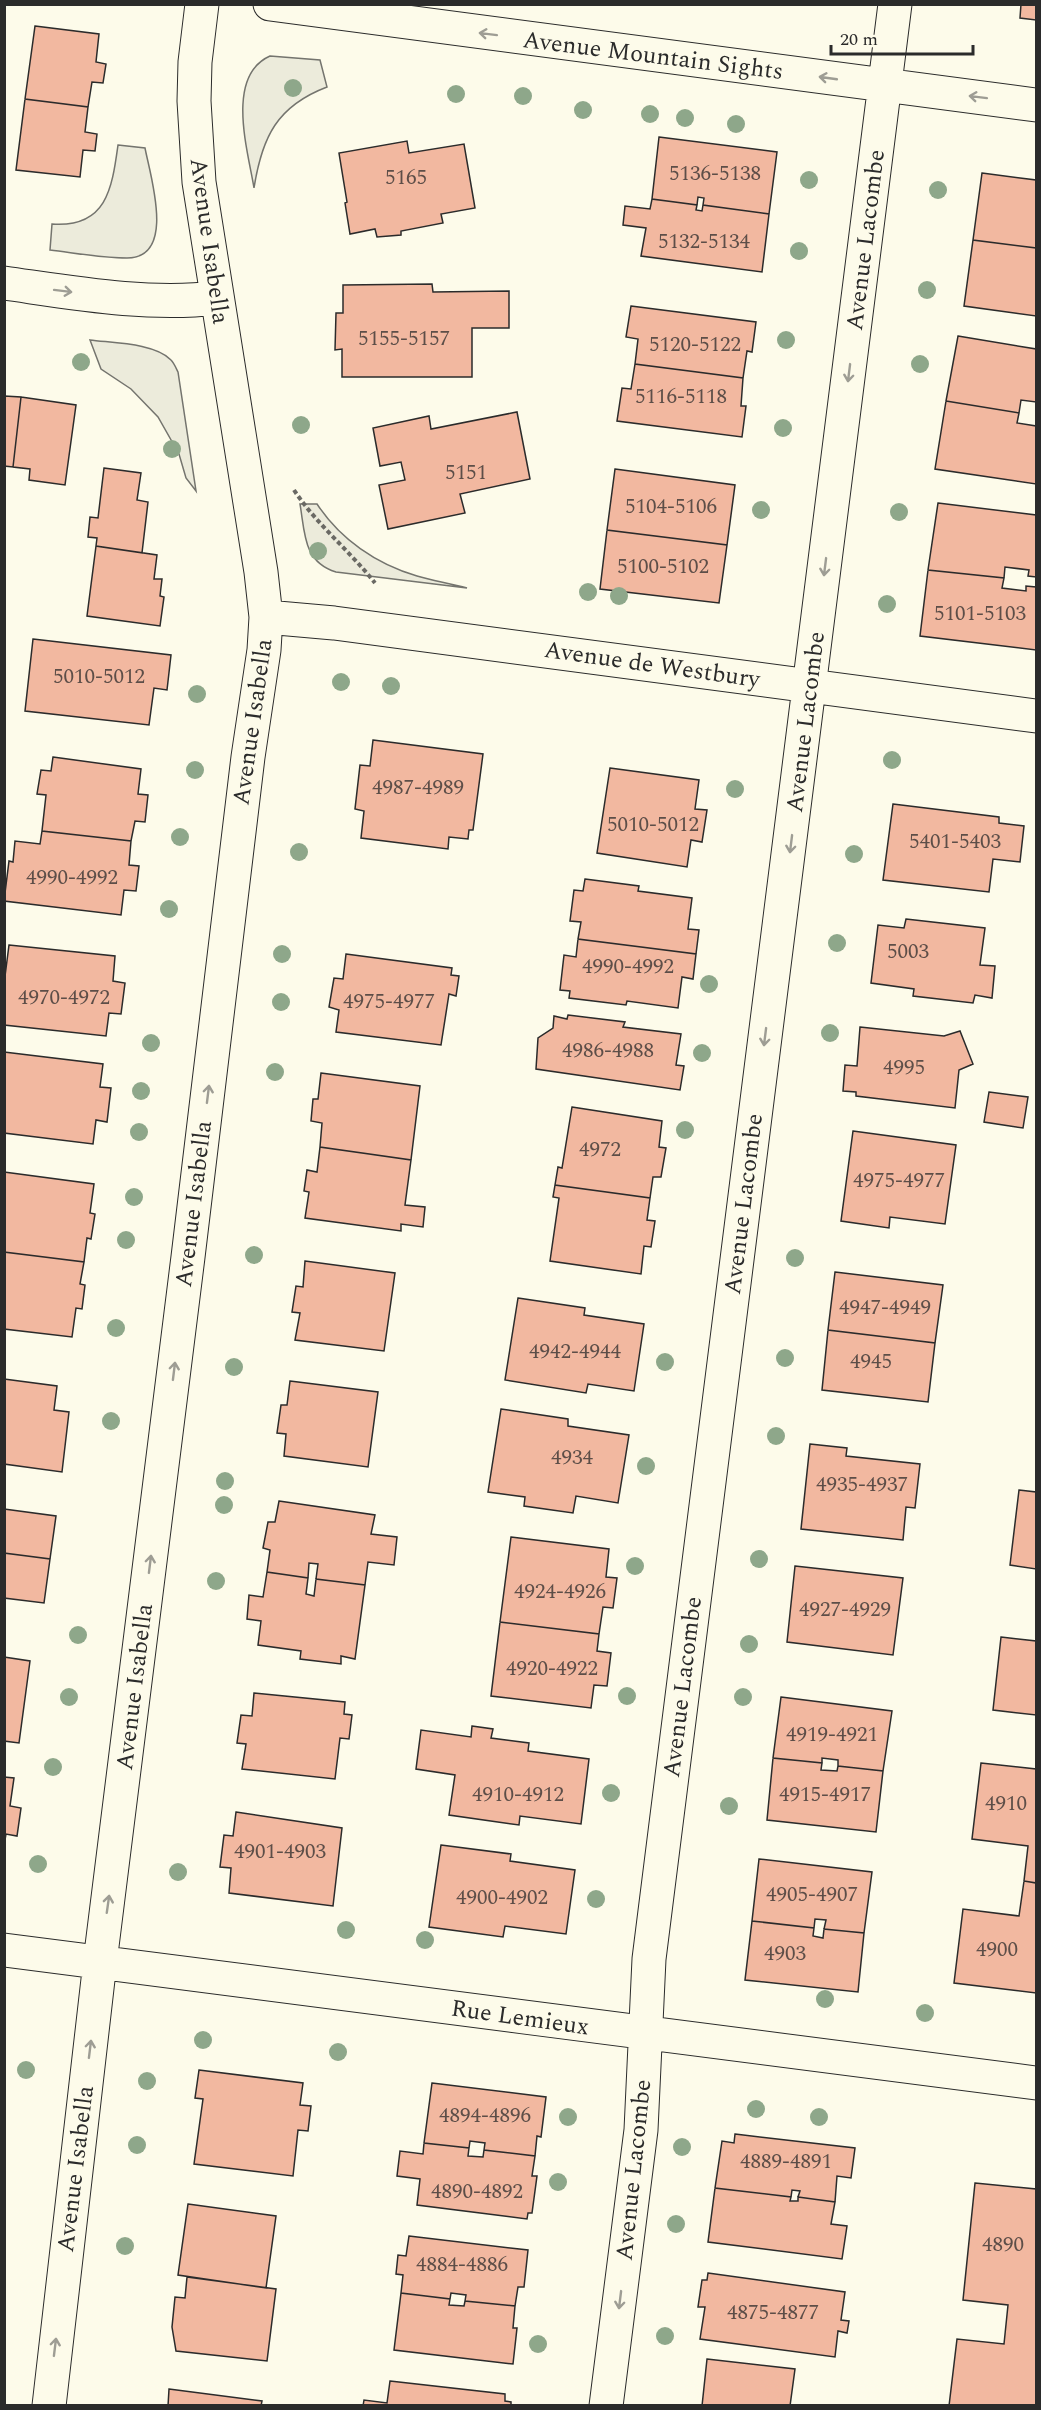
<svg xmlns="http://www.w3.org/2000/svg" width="1041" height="2410" font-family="Spectral,serif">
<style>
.green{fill:#ecebdb;stroke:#74746e;stroke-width:1.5}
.building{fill:#f2b8a0;stroke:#2b2b2b;stroke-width:1.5}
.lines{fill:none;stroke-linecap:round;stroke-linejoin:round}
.minor-casing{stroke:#2b2b2b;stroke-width:35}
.path{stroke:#6a6964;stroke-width:4;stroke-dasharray:4.5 3;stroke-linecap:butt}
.minor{stroke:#fdfbea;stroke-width:33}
.tree{fill:#8ea78a}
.oneway{stroke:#9e9d94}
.labels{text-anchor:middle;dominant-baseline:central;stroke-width:4.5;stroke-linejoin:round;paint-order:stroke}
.number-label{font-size:21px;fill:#5d4e48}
.street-label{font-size:24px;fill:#2b2b2b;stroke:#fdfbea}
</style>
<rect width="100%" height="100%" fill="#fdfbea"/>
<!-- green -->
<path class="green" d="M 270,56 L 320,60 L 327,87 C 277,106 262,137 254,188 C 248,151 225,76 270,56 Z
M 118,145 L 145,148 C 150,175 177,258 127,258 C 102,258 75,253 50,250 L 52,224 C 107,228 112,188 118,145 Z
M 90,340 C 112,343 155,343 171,360 C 174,363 176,368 178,372 L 196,491 L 186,478 L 179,454 L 158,417 L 131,389 L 101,369 Z
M 300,504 L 317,504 C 340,539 376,564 417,576 C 433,581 450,583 467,588 L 336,572 C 303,562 305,533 300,504 Z"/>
<!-- building -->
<path class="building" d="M 1021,4 L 1036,4 L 1036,20 L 1020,18 Z
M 35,26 L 99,34 L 96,62 L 106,64 L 103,83 L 92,82 L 88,107 L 25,99 Z
M 25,99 L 88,107 L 85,132 L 97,134 L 95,151 L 83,150 L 80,177 L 16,170 Z
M 659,137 L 777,152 L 769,214 L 703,205 L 704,198 L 698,197 L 697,205 L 652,199 Z
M 407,141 L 409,153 L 464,144 L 475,208 L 441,214 L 443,223 L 401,231 L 401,235 L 377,237 L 375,229 L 350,234 L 345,203 L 347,202 L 339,153 Z
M 982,173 L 1036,180 L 1036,248 L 973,240 Z
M 652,199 L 697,205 L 696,210 L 702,211 L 703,205 L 769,214 L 762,272 L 641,256 L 646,228 L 623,225 L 625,206 L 650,209 Z
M 973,240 L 1036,248 L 1036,316 L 964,306 Z
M 432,284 L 433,292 L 509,291 L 509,328 L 472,328 L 472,377 L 342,377 L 342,349 L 335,350 L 336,313 L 343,313 L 343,285 Z
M 631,306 L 756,322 L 752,352 L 747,351 L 743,378 L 635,364 L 638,339 L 626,337 Z
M 958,336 L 1036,349 L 1036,402 L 1021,400 L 1019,413 L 946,401 Z
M 635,364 L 743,378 L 741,406 L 746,406 L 742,437 L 617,421 L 622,388 L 631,389 Z
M 4,396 L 21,397 L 13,467 L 4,466 Z
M 21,397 L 76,405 L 65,485 L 29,480 L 30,469 L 13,467 Z
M 946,401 L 1019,413 L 1017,423 L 1036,426 L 1036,484 L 935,469 Z
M 517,412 L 530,479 L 460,494 L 465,513 L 388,529 L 379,485 L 405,480 L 401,462 L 380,466 L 373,428 L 429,416 L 431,429 Z
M 104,468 L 141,473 L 137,500 L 148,502 L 142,553 L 96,546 L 97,538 L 88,537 L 90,517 L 98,518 Z
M 615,469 L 735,485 L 727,545 L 607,530 Z
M 938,503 L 1036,515 L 1036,577 L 1028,576 L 1029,570 L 1005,567 L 1004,578 L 928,570 Z
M 607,530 L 727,545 L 719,603 L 600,589 Z
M 96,546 L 157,555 L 154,579 L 162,579 L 160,596 L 164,597 L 160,626 L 87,616 Z
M 928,570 L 1004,578 L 1002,588 L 1026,591 L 1026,586 L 1036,587 L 1036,650 L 920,636 Z
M 33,639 L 171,655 L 167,690 L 154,688 L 149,725 L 25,711 Z
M 373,740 L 483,754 L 473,830 L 469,830 L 468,839 L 449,837 L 448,849 L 361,838 L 364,811 L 355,809 L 360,765 L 370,766 Z
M 53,757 L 141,769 L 138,794 L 148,795 L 145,822 L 135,821 L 131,841 L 42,831 L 46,795 L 37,794 L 41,770 L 51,771 Z
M 610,768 L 699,780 L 695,809 L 707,810 L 702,842 L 691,840 L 687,867 L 597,853 Z
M 893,804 L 999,817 L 999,823 L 1024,826 L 1020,862 L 993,859 L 989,892 L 883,880 Z
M 42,831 L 131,841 L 129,865 L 139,866 L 136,891 L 124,890 L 121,915 L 4,901 L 9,861 L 13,862 L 15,841 L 40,844 Z
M 585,879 L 639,886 L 638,891 L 692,898 L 688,929 L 699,930 L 696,954 L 578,939 L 581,922 L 570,921 L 574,890 L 583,891 Z
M 906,919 L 985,928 L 980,965 L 995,966 L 992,998 L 975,995 L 973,1003 L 913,996 L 914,989 L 871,983 L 878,925 L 904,928 Z
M 578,939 L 696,954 L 693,979 L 682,977 L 678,1008 L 627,1001 L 626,1005 L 569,998 L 570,991 L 560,990 L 564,955 L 576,957 Z
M 9,945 L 115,956 L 113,981 L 125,983 L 121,1014 L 109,1013 L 106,1036 L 4,1025 L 4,984 Z
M 346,954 L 452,968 L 451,975 L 459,976 L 456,996 L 449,994 L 441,1045 L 336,1032 L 339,1010 L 329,1007 L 334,978 L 343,979 Z
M 568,1015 L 625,1022 L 623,1027 L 681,1034 L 676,1065 L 684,1066 L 680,1090 L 536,1069 L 538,1038 L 553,1028 L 554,1016 L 567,1019 Z
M 860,1027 L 944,1036 L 960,1031 L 973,1064 L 959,1070 L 955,1108 L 856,1096 L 856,1092 L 843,1091 L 845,1065 L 857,1066 Z
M 4,1052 L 103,1064 L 100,1087 L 111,1088 L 107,1122 L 96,1120 L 93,1144 L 4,1133 Z
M 321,1073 L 420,1086 L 411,1160 L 320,1147 L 322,1123 L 311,1121 L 313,1099 L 318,1099 Z
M 989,1092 L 1028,1097 L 1023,1128 L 984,1122 Z
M 572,1107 L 662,1121 L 659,1147 L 666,1148 L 661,1177 L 653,1177 L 650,1198 L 555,1185 L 558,1167 L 562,1168 Z
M 853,1131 L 956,1145 L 945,1224 L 890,1217 L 889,1228 L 841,1221 Z
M 320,1147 L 411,1160 L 405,1205 L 425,1207 L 423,1227 L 401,1224 L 401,1231 L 305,1218 L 309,1192 L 304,1191 L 307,1170 L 317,1172 Z
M 4,1172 L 94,1184 L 90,1213 L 95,1214 L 91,1239 L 87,1238 L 84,1262 L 4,1252 Z
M 555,1185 L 650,1198 L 647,1220 L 655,1221 L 651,1247 L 644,1246 L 641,1274 L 550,1261 L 559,1198 L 553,1197 Z
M 4,1252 L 84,1262 L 80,1284 L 85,1285 L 82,1309 L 76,1308 L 72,1337 L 4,1329 Z
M 305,1261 L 395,1273 L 384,1351 L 295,1340 L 300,1313 L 292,1312 L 296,1286 L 303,1287 Z
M 835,1272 L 943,1285 L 935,1343 L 828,1330 Z
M 518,1298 L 585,1308 L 584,1315 L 644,1324 L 634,1391 L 588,1384 L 586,1393 L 505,1380 Z
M 828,1330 L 935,1343 L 928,1402 L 822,1390 Z
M 4,1379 L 57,1386 L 54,1410 L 69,1412 L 62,1472 L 4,1464 Z
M 290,1381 L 378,1392 L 368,1467 L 284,1456 L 286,1434 L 277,1433 L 281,1405 L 287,1405 Z
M 501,1409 L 568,1419 L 568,1426 L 629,1435 L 618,1503 L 576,1496 L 573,1513 L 524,1506 L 525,1497 L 488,1492 Z
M 810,1444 L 847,1448 L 846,1456 L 920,1464 L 915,1508 L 906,1507 L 903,1540 L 801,1529 Z
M 1019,1490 L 1036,1492 L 1036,1569 L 1010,1565 Z
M 279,1501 L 375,1515 L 371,1534 L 397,1537 L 394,1565 L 368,1562 L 365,1585 L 316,1579 L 318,1564 L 309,1563 L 308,1578 L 267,1572 L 270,1550 L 263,1548 L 268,1522 L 275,1522 Z
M 4,1509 L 56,1516 L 50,1559 L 4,1553 Z
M 511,1537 L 609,1549 L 606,1577 L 617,1578 L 613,1608 L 603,1607 L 599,1634 L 500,1622 Z
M 4,1553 L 50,1559 L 44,1603 L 4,1598 Z
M 795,1566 L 903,1578 L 893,1655 L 787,1642 Z
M 267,1572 L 308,1578 L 306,1594 L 314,1596 L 316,1579 L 365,1585 L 355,1659 L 341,1656 L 341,1664 L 300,1659 L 301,1651 L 258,1645 L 261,1621 L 247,1619 L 249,1595 L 263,1597 Z
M 500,1622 L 599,1634 L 597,1651 L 611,1653 L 607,1686 L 594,1685 L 591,1708 L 491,1696 Z
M 1001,1637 L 1036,1641 L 1036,1715 L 993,1710 Z
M 4,1657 L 30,1661 L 19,1743 L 4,1741 Z
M 254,1693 L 345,1702 L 344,1714 L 352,1715 L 349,1739 L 340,1738 L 335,1779 L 242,1769 L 246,1744 L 237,1743 L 241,1715 L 252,1716 Z
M 781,1697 L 892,1711 L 883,1771 L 838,1766 L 838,1760 L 822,1758 L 822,1763 L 773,1758 Z
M 472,1726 L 493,1729 L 491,1738 L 529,1743 L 528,1751 L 589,1759 L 581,1824 L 520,1816 L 519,1825 L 449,1815 L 455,1775 L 416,1769 L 421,1730 L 471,1737 Z
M 773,1758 L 822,1763 L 821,1770 L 837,1771 L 838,1766 L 883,1771 L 876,1832 L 767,1820 Z
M 981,1763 L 1036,1769 L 1036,1883 L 1024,1881 L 1028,1846 L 972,1839 Z
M 4,1777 L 14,1778 L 10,1806 L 21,1808 L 17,1836 L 6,1834 L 4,1846 Z
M 236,1812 L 342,1828 L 333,1906 L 229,1893 L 231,1868 L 220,1867 L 224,1835 L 233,1836 Z
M 441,1845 L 511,1854 L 510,1861 L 575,1870 L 566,1934 L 505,1926 L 503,1937 L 429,1927 Z
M 759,1859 L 872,1872 L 864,1933 L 824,1929 L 826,1920 L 815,1919 L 814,1928 L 752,1921 Z
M 1024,1881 L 1036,1883 L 1036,1993 L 954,1983 L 963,1909 L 1019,1916 Z
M 752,1921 L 814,1928 L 813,1936 L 823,1938 L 824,1929 L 864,1933 L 858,1992 L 745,1980 Z
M 199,2070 L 303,2083 L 300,2105 L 311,2106 L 308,2131 L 298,2130 L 293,2176 L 194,2164 L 203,2099 L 195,2098 Z
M 432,2083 L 546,2097 L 541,2137 L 537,2136 L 535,2156 L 484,2150 L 485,2143 L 470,2141 L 469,2148 L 424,2143 Z
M 735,2134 L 855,2148 L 851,2178 L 837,2176 L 835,2202 L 798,2197 L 800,2191 L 792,2190 L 791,2197 L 715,2188 L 722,2141 L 734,2143 Z
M 424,2143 L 469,2148 L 468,2156 L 483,2157 L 484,2150 L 535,2156 L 532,2176 L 537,2176 L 532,2213 L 528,2213 L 527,2219 L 417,2205 L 420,2179 L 397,2176 L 400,2151 L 423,2154 Z
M 975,2183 L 1036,2189 L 1036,2406 L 949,2406 L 957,2339 L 1004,2344 L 1008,2305 L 963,2300 Z
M 715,2188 L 791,2197 L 790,2201 L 798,2201 L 798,2197 L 835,2202 L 831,2224 L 847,2226 L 842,2259 L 708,2242 Z
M 188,2204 L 276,2216 L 266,2288 L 178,2275 Z
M 409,2236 L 528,2250 L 524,2287 L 518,2287 L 515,2306 L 465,2301 L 466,2295 L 451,2293 L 450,2299 L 401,2293 L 403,2275 L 396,2274 L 398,2255 L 406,2256 Z
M 708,2273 L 845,2292 L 841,2320 L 849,2321 L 847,2333 L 838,2331 L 835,2357 L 700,2339 L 705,2307 L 698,2307 L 702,2280 L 707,2280 Z
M 187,2277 L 276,2289 L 267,2361 L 176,2351 L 172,2327 L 175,2297 L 185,2298 Z
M 401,2293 L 450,2299 L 449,2305 L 464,2306 L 465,2301 L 515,2306 L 513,2328 L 517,2328 L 513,2364 L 394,2350 Z
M 707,2359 L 795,2369 L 790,2406 L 702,2406 Z
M 390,2381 L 505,2394 L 505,2401 L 511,2402 L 511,2406 L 363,2406 L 364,2400 L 387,2403 Z
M 169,2389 L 262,2401 L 261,2406 L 168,2406 Z"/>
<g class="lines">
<defs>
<path id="minor" d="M 270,4 L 1036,105
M 4,283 C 75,293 146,306 217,298
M 266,617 L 334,623 L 1036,716
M 4,1950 L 1036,2083
M 49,2406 L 100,1962 L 188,1257 L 248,757 L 264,650 L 266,617 L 261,572 L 199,182 L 194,101 L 195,62 L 202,4
M 606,2406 L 641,2130 L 649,1959 L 895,4"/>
</defs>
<!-- minor casing -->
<use href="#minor" class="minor-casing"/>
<!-- path -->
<path class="path" d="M 294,490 C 317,525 349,550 375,583"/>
<!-- minor -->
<use href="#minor" class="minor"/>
</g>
<!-- trees -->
<g class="tree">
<circle cx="293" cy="88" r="9"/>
<circle cx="456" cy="94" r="9"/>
<circle cx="523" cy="96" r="9"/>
<circle cx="583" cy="110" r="9"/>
<circle cx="650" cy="114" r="9"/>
<circle cx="685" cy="118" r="9"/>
<circle cx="736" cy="124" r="9"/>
<circle cx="809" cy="180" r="9"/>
<circle cx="938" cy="190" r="9"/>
<circle cx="799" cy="251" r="9"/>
<circle cx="927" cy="290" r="9"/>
<circle cx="786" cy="340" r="9"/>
<circle cx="81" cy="362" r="9"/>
<circle cx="920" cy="364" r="9"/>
<circle cx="301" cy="425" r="9"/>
<circle cx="783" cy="428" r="9"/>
<circle cx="172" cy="449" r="9"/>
<circle cx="761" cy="510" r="9"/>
<circle cx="899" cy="512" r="9"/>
<circle cx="318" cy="551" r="9"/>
<circle cx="588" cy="592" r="9"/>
<circle cx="619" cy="596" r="9"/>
<circle cx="887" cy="604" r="9"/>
<circle cx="341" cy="682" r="9"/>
<circle cx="391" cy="686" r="9"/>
<circle cx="197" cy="694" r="9"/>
<circle cx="892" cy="760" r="9"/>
<circle cx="195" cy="770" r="9"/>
<circle cx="735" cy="789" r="9"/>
<circle cx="180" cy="837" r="9"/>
<circle cx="299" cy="852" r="9"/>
<circle cx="854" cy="854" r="9"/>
<circle cx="169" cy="909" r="9"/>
<circle cx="837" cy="943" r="9"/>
<circle cx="282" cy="954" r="9"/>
<circle cx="709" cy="984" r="9"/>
<circle cx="281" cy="1002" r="9"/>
<circle cx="830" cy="1033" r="9"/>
<circle cx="151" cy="1043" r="9"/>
<circle cx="702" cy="1053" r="9"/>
<circle cx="275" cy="1072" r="9"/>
<circle cx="141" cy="1091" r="9"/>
<circle cx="685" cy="1130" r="9"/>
<circle cx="139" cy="1132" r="9"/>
<circle cx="134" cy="1197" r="9"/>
<circle cx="126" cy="1240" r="9"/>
<circle cx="254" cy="1255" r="9"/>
<circle cx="795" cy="1258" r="9"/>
<circle cx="116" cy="1328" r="9"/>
<circle cx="785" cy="1358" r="9"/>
<circle cx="665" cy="1362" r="9"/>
<circle cx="234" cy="1367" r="9"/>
<circle cx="111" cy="1421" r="9"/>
<circle cx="776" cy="1436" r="9"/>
<circle cx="646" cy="1466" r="9"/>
<circle cx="225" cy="1481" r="9"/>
<circle cx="224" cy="1505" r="9"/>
<circle cx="759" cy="1559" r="9"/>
<circle cx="635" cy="1566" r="9"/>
<circle cx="216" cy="1581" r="9"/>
<circle cx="78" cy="1635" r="9"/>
<circle cx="749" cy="1644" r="9"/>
<circle cx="627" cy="1696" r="9"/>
<circle cx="69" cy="1697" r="9"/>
<circle cx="743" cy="1697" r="9"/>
<circle cx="53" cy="1767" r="9"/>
<circle cx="611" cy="1793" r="9"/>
<circle cx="729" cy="1806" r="9"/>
<circle cx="38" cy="1864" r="9"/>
<circle cx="178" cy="1872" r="9"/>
<circle cx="596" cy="1899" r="9"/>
<circle cx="346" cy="1930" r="9"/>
<circle cx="425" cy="1940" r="9"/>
<circle cx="825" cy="1999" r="9"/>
<circle cx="925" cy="2013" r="9"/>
<circle cx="203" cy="2040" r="9"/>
<circle cx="338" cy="2052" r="9"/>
<circle cx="26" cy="2070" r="9"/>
<circle cx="147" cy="2081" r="9"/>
<circle cx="756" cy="2109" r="9"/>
<circle cx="568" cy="2117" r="9"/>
<circle cx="819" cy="2117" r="9"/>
<circle cx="137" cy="2145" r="9"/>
<circle cx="682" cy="2147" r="9"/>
<circle cx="558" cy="2182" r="9"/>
<circle cx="676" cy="2224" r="9"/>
<circle cx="125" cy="2246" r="9"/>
<circle cx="665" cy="2336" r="9"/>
<circle cx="538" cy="2344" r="9"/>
</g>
<!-- one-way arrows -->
<defs><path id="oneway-shaft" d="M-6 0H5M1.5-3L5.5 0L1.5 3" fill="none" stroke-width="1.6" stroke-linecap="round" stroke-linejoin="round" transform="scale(1.5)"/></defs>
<g class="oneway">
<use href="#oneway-shaft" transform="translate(488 34) rotate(-173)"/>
<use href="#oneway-shaft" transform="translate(828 78) rotate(-172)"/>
<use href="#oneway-shaft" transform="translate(978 97) rotate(-173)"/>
<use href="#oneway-shaft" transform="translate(63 291) rotate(7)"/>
<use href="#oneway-shaft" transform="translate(849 373) rotate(97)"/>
<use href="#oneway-shaft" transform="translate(825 567) rotate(97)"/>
<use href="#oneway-shaft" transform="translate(791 844) rotate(97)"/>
<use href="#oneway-shaft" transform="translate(765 1037) rotate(97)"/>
<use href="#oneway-shaft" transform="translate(208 1094) rotate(-83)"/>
<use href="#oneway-shaft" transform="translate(174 1371) rotate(-83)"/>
<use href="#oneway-shaft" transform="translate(150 1564) rotate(-83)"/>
<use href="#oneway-shaft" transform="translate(108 1904) rotate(-82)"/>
<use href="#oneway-shaft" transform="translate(90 2049) rotate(-83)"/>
<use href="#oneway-shaft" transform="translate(620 2300) rotate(97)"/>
<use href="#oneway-shaft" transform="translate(55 2347) rotate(-83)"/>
</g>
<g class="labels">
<!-- number labels -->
<g class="number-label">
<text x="715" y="174">5136-5138</text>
<text x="406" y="178">5165</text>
<text x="704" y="242">5132-5134</text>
<text x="404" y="339">5155-5157</text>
<text x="695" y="345">5120-5122</text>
<text x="681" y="397">5116-5118</text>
<text x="466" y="473">5151</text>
<text x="671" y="507">5104-5106</text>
<text x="663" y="567">5100-5102</text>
<text x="980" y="614">5101-5103</text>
<text x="99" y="677">5010-5012</text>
<text x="418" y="788">4987-4989</text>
<text x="653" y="825">5010-5012</text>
<text x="955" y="842">5401-5403</text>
<text x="72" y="878">4990-4992</text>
<text x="908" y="952">5003</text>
<text x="628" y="967">4990-4992</text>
<text x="64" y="998">4970-4972</text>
<text x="389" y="1002">4975-4977</text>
<text x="608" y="1051">4986-4988</text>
<text x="904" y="1068">4995</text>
<text x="600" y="1150">4972</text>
<text x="899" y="1181">4975-4977</text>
<text x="885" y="1308">4947-4949</text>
<text x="575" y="1352">4942-4944</text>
<text x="871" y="1362">4945</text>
<text x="572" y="1458">4934</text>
<text x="862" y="1485">4935-4937</text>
<text x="560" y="1592">4924-4926</text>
<text x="845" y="1610">4927-4929</text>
<text x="552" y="1669">4920-4922</text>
<text x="832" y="1735">4919-4921</text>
<text x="518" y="1795">4910-4912</text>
<text x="825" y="1795">4915-4917</text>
<text x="1006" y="1804">4910</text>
<text x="280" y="1852">4901-4903</text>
<text x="812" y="1895">4905-4907</text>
<text x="502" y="1898">4900-4902</text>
<text x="997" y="1950">4900</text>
<text x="785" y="1954">4903</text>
<text x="485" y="2116">4894-4896</text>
<text x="786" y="2162">4889-4891</text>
<text x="477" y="2192">4890-4892</text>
<text x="1003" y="2245">4890</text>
<text x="462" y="2265">4884-4886</text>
<text x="773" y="2313">4875-4877</text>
</g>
<!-- street labels -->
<g class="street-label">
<text transform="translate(653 56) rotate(7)">Avenue Mountain Sights</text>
<text transform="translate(866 240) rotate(-83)">Avenue Lacombe</text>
<text transform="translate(209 241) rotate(82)">Avenue Isabella</text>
<text transform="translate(652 665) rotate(8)">Avenue de Westbury</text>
<text transform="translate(253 722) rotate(-82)">Avenue Isabella</text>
<text transform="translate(806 722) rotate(-83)">Avenue Lacombe</text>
<text transform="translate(194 1204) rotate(-83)">Avenue Isabella</text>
<text transform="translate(744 1204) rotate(-83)">Avenue Lacombe</text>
<text transform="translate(135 1687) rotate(-83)">Avenue Isabella</text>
<text transform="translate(683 1687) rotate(-83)">Avenue Lacombe</text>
<text transform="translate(520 2018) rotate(8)">Rue Lemieux</text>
<text transform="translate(76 2169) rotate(-83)">Avenue Isabella</text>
<text transform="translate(634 2170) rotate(-84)">Avenue Lacombe</text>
</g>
</g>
<!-- border -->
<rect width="1041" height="2410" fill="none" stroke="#2b2b2b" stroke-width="12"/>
<!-- scale -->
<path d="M831 45v9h142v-9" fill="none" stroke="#2b2b2b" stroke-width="3"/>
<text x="840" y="45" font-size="18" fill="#2b2b2b" stroke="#fdfbea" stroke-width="4.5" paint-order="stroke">20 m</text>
</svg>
